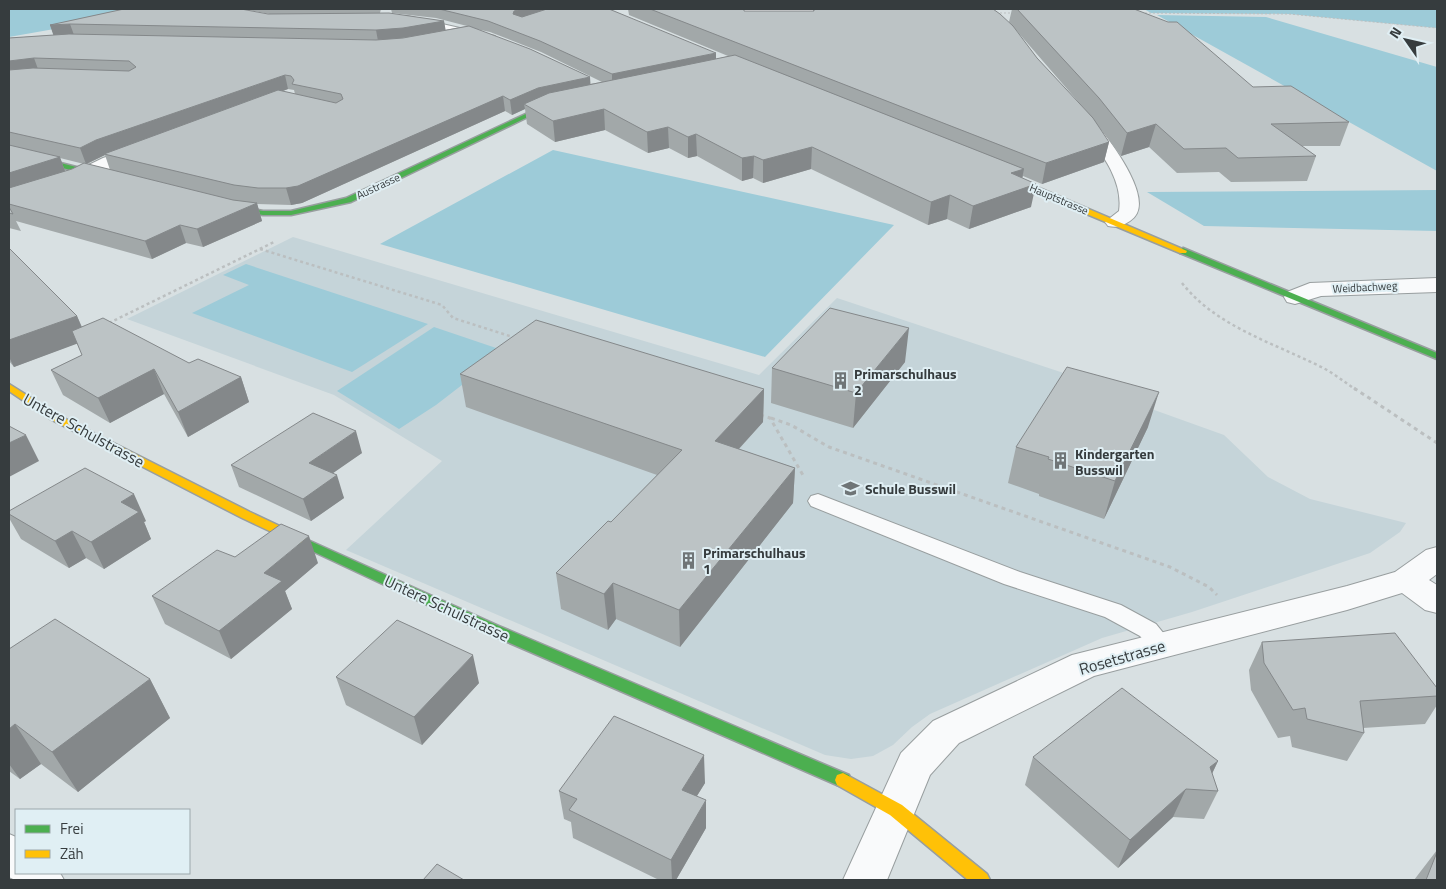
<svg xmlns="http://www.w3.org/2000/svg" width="1446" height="889" font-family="'Titillium Web',sans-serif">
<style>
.built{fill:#c5d4d9}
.green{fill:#9dcbd8}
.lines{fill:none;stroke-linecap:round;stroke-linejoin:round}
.lane-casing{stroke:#989e9f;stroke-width:2}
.street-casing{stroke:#989e9f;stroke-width:2}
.fast-casing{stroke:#989e9f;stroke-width:3}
.slow-casing{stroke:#989e9f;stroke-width:3}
.path-far2{stroke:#bbbfc0;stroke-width:1;stroke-dasharray:2 2;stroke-linecap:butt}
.path-far1{stroke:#bbbfc0;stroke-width:2.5;stroke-dasharray:3 3;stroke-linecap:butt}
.path{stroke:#bbbfc0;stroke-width:3;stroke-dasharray:4 4;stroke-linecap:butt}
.lane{fill:#f9fafb;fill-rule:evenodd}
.street{fill:#f9fafb;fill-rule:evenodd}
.fast{fill:#4caf50;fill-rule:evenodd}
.slow{fill:#ffc107;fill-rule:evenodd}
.wall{fill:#a2a8a9;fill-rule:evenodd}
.shaded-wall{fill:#84888a}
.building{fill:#bcc3c5;stroke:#84888a}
.labels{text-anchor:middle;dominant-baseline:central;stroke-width:4;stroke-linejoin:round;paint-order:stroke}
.far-street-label{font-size:11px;fill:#363c3e;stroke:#e0eff4}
.poi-label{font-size:14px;font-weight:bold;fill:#363c3e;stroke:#e0eff4;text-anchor:start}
.near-street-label{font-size:16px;fill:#363c3e;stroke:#e0eff4}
</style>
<rect width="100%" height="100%" fill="#d8e0e2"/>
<!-- built -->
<path class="built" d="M 293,237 L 759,375 L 837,298 L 1103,386 L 1132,402 L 1224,435 L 1268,477 L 1310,499 L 1406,523 L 1400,532 L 1370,553 L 1192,612 L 1102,638 L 930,714 L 912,727 L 893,745 L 873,756 L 851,759 L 825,755 L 346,550 L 442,461 L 334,395 L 127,319 Z"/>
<!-- green -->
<path class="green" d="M 9,9 L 155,9 L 122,17 L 9,37 Z
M 1144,9 L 1437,9 L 1437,28 L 1289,14 L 1151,13 Z
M 1157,15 L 1266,17 L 1437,67 L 1437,171 Z
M 553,150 L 894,225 L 765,357 L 380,244 Z
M 1437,190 L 1437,231 L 1204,226 L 1147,192 Z
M 246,264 L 428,324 L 352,372 L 192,313 L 249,285 L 223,275 Z
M 434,327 L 499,349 L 471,378 L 436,405 L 399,429 L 337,391 Z"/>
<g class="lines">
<defs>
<path id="lane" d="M 818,494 L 1020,572 L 1121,605 L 1156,624 L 1173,645 L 1169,651 L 1161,654 L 1153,651 L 1140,636 L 1105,617 L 1004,584 L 811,506 L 808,501 L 811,496 Z"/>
<path id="street" d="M 707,9 L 852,9 L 857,12 L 851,16 L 713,13 Z
M 407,16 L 495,36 L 496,39 L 490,43 L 403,23 L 401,20 L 403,17 Z
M 1086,116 L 1092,118 C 1106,136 1160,202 1130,221 C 1122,226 1117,228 1108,226 L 1105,222 L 1119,211 C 1124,177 1096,147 1078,121 L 1080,118 Z
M 143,145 L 149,146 L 151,150 L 149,154 C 102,170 58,195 9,206 L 9,194 L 66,176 L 103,158 Z
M 1437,278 L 1437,292 L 1321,296 L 1295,304 L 1287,302 L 1284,297 L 1287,292 L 1310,283 Z
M 1437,547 L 1437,574 L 1429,580 L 1437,585 L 1437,613 L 1425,610 L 1402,593 L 1347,610 L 1094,676 L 959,743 L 930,775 L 887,880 L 843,880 L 901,753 L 933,721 L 1072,655 L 1347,586 L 1395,572 L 1426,550 Z
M 9,834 L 16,837 L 16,873 L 60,873 L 64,880 L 15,880 L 9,877 Z"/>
<path id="fast" d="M 560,102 L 562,103 L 562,105 L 536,113 L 351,202 L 291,215 L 263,215 L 224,208 L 220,206 L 224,204 L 263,211 L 291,211 L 346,198 L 532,111 Z
M 9,150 L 112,176 L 113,178 L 109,180 L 9,154 Z
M 1183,248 L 1437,353 L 1437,359 L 1180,253 L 1179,251 Z
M 299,536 L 499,626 L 849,775 L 851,780 L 849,785 L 843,787 L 837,785 L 489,634 L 295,543 L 293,540 L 295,537 Z"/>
<path id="slow" d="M 998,173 L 1004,173 L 1187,251 L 1186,253 L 1180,253 L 998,177 Z
M 9,384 L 60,416 L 250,512 L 303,537 L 305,540 L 303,543 L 295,543 L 242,518 L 52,420 L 9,391 Z
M 843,773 L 902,805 L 987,874 L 990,880 L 968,880 L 890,815 L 837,785 L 835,780 L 837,775 Z"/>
</defs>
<!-- lane casing -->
<use href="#lane" class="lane-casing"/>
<!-- street casing -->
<use href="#street" class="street-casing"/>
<!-- fast casing -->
<use href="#fast" class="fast-casing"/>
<!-- slow casing -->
<use href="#slow" class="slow-casing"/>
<!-- path-far2 -->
<path class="path-far2" d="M 996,13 L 1015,13
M 1141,13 L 1289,14 L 1437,28"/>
<!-- path-far1 -->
<path class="path-far1" d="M 260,249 L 442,305 L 453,318 L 516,338
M 1182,283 C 1217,328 1278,344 1327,370 C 1337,376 1346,383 1356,390
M 109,323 L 274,242"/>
<!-- path -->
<path class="path" d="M 1354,388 L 1437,443
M 760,415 L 770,418 L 804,477
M 771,418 L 791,425 L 829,447 L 1170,567 L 1209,587 L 1217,595"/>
<!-- lane -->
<use href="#lane" class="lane"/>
<!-- street -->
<use href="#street" class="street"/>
<!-- fast -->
<use href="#fast" class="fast"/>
<!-- slow -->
<use href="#slow" class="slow"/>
</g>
<!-- wall -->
<path class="wall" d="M 124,9 L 270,14 L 243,9 L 381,9 L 380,13 L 444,21 L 445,30 L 467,26 L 436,18 L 392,13 L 391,9 L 609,9 L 716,59 L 728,56 L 629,15 L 628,9 L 744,9 L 744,11 L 813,11 L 813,9 L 993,9 L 1037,58 L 1109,142 L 1104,162 L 1042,184 L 1023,176 L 1022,178 L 1031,207 L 969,229 L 947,219 L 928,225 L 811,169 L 763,183 L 753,178 L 742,181 L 697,156 L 688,158 L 669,148 L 648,153 L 605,130 L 555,142 L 527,124 L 525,109 L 512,115 L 505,111 L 302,203 L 291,205 L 257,204 L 262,221 L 203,247 L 186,243 L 152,259 L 16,221 L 21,231 L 9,228 L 9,38 L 54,35 L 50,25 ZM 476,29 L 490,32 L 541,52 L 602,82 L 590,84 ZM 288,89 L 294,90 L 295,94 L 283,91 ZM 105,155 L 110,170 L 87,164 ZM 60,158 L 84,164 L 72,169 L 65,171 Z
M 1012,9 L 1134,9 L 1253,87 L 1349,122 L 1340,146 L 1302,146 L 1316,156 L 1307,181 L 1231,182 L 1219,172 L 1177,173 L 1149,147 L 1121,156 L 1094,120 L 1009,22 Z
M 9,248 L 77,316 L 82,327 L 189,363 L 241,377 L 249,402 L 188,437 L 164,394 L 110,423 L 63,395 L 51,370 L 82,355 L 77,343 L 14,367 L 9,361 Z
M 905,362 L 853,428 L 771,403 L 772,368 Z
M 460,374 L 764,389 L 763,422 L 739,449 L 795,468 L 793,503 L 680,647 L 616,619 L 608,630 L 561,609 L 556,573 L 611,522 L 657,475 L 466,407 Z
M 1148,427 L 1104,519 L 1039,496 L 1039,494 L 1008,483 L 1016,447 Z
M 362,453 L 332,473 L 344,498 L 311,521 L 239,487 L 231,465 Z
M 9,511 L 146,521 L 144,522 L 151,539 L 104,569 L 86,558 L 69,568 L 21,539 L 9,518 Z
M 235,557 L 318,563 L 285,591 L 292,609 L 231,659 L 165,624 L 152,596 Z
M 1262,642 L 1437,688 L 1437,705 L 1425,724 L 1363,728 L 1364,733 L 1347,761 L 1292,747 L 1290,736 L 1278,738 L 1251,690 L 1249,670 Z
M 9,649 L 150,679 L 170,718 L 78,792 L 41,764 L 20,779 L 9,771 Z
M 336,677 L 479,683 L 422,745 L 346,705 Z
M 1033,757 L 1218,761 L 1212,774 L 1218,791 L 1204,819 L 1173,817 L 1118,868 L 1025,785 Z
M 705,783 L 697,796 L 706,828 L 676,880 L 659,880 L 573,838 L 571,822 L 564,819 L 559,791 Z
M 1437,850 L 1437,880 L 1414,880 Z"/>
<!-- shaded-wall -->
<path class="shaded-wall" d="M 522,9 L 556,9 L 515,22 L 513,14 L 514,11 Z
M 444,21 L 446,32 L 378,41 L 376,30 Z
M 70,24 L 74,35 L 54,37 L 50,25 Z
M 716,53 L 716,64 L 612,87 L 612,74 Z
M 34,58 L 39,72 L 9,75 L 9,61 Z
M 285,75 L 288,89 L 107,155 L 104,154 L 105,155 L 86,164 L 80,148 L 96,140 Z
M 590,77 L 591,91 L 524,104 L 525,109 L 512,115 L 510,100 L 538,88 Z
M 503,96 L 505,111 L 302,203 L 291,205 L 286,188 Z
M 604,109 L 605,130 L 555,142 L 553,121 Z
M 1156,124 L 1149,147 L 1121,156 L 1127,133 Z
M 668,127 L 669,148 L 648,153 L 647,132 Z
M 696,134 L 697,156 L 688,158 L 688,137 Z
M 1109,142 L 1104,162 L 1042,184 L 1046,163 Z
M 812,147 L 811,169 L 763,183 L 763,160 Z
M 754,156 L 753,178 L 742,181 L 742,158 Z
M 60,157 L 66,174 L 9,192 L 9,173 Z
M 1024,169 L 1020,189 L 1036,184 L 1031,207 L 969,229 L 973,206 L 1011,173 Z
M 950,195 L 947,219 L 928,225 L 931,202 Z
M 257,203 L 262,221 L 203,247 L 197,229 Z
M 180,225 L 186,243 L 152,259 L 145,241 Z
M 77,316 L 87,340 L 14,367 L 9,357 L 9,340 Z
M 909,328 L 905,362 L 853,428 L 856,393 Z
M 154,369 L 164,394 L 110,423 L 98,398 Z
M 241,377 L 249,402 L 188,437 L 178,412 Z
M 764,389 L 763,422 L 715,475 L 715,441 Z
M 1159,392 L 1148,427 L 1104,519 L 1115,481 Z
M 356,431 L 362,453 L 316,485 L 309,463 Z
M 26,435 L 39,461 L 9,477 L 9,443 Z
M 795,468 L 793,503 L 680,647 L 679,610 Z
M 337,475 L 344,498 L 311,521 L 303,499 Z
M 134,494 L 146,521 L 144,522 L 151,539 L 104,569 L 91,542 L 121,502 Z
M 72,531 L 86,558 L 69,568 L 55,541 Z
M 309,536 L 318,563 L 285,591 L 292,609 L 231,659 L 219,631 L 264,573 Z
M 613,583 L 616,619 L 608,630 L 604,594 Z
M 473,655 L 479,683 L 422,745 L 414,717 Z
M 150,679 L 170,718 L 78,792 L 52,752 Z
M 15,724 L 41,764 L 20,779 L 9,764 L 9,729 Z
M 704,755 L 705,783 L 683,818 L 682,790 Z
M 1218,761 L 1205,788 L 1210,767 Z
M 1186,789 L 1173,817 L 1118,868 L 1130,840 Z
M 706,800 L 706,828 L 676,880 L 672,880 L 671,860 Z"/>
<!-- building -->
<path class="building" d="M 124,9 L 241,9 L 268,14 L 389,13 L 444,21 L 403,28 L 376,30 L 70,24 L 50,25 Z
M 439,9 L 522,9 L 514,11 L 513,14 L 522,17 L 547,9 L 609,9 L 716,53 L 612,74 L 540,41 L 488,21 Z
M 650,9 L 744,9 L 744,11 L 814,11 L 814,9 L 993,9 L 1000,14 L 1013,26 L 1037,58 L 1093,118 L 1109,142 L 1046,163 Z
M 1017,9 L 1134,9 L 1168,22 L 1177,22 L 1253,87 L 1291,86 L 1349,122 L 1271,124 L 1316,156 L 1238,158 L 1226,148 L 1184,149 L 1156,124 L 1127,133 L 1099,98 Z
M 469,26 L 530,49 L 590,77 L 538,88 L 510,100 L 503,96 L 298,186 L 286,188 L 258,188 L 234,185 L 104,154 L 278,90 L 336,103 L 343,99 L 341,94 L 292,84 L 294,80 L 291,76 L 285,75 L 96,140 L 80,148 L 9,132 L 9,70 L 33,68 L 129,71 L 136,67 L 129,61 L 34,58 L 9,61 L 9,38 L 69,34 L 376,40 L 403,38 Z
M 735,55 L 1024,169 L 1011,173 L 1036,184 L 973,206 L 950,195 L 931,202 L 812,147 L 763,160 L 754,156 L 742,158 L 696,134 L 688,137 L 668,127 L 647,132 L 604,109 L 553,121 L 524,104 L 549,93 Z
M 9,145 L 60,157 L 9,173 Z
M 84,163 L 233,200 L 257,203 L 197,229 L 180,225 L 145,241 L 9,204 L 9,188 L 72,169 Z
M 9,207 L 13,214 L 9,213 Z
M 9,248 L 77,316 L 9,340 Z
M 830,308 L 909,328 L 856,393 L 772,368 Z
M 103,318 L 189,363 L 198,359 L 241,377 L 178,412 L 154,369 L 98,398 L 51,370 L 82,355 L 72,331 Z
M 536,320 L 764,389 L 715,441 L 795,468 L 679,610 L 613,583 L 604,594 L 556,573 L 608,521 L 611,522 L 682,450 L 460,374 Z
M 1067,367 L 1159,392 L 1115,481 L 1048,459 L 1049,457 L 1016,447 Z
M 313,413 L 356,431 L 309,463 L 337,475 L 303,499 L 231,465 Z
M 9,426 L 26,435 L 9,443 Z
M 85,468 L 134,494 L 121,502 L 139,512 L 91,542 L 72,531 L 55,541 L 9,514 L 9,511 Z
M 281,524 L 309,536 L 264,573 L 282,581 L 219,631 L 152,596 L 217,550 L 235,557 Z
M 55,619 L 150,679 L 52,752 L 15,724 L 9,729 L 9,649 Z
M 397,620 L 473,655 L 414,717 L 336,677 Z
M 1395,633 L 1437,688 L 1437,696 L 1360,701 L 1364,733 L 1307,719 L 1305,708 L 1293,710 L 1264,663 L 1262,642 Z
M 1122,688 L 1218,761 L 1210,767 L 1218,791 L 1186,789 L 1130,840 L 1033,757 Z
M 614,716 L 704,755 L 682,790 L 706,800 L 671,860 L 569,810 L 577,799 L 559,791 Z
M 1437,852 L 1437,880 L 1426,880 Z
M 437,864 L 464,880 L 423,880 Z"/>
<!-- icons -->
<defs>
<symbol id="building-bare" viewBox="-9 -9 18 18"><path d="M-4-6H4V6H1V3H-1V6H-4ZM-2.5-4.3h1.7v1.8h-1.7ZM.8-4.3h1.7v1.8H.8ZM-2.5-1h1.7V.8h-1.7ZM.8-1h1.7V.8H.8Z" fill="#6f7577" stroke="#e0eff4" stroke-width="2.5" paint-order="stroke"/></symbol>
<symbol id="school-bare" viewBox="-9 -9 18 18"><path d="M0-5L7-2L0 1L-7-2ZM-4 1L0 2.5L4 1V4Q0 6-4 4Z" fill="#6f7577" stroke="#e0eff4" stroke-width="2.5" paint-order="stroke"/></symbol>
</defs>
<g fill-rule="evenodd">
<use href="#building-bare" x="828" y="368" width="25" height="25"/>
<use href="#building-bare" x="1048" y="448" width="25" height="25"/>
<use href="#school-bare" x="838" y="476" width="25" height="25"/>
<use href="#building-bare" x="676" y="548" width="25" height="25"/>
</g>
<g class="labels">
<!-- far-street labels -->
<g class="far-street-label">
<text transform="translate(378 186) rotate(-25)">Austrasse</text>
<text transform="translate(1059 199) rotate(23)">Hauptstrasse</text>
<text transform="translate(1365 287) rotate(-3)">Weidbachweg</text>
</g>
<!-- poi labels -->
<g class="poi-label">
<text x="854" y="373">Primarschulhaus<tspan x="854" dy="16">2</tspan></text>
<text x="1075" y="453">Kindergarten<tspan x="1075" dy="16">Busswil</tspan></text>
<text x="865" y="488">Schule Busswil</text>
<text x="703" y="552">Primarschulhaus<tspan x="703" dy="16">1</tspan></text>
</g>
<!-- near-street labels -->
<g class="near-street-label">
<text transform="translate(84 430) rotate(29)">Untere Schulstrasse</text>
<text transform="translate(447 608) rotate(25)">Untere Schulstrasse</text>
<text transform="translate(1122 657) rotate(-16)">Rosetstrasse</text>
</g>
</g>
<!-- border -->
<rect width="1446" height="889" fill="none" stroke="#363c3e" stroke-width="20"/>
<!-- legend -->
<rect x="15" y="809" width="175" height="65" fill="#e0eff4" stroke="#9ca7ab"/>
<rect x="25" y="825" width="25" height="8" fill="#4caf50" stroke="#9ca7ab"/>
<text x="60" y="834" font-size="15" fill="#363c3e">Frei</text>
<rect x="25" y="850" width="25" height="8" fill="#ffc107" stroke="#9ca7ab"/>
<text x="60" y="859" font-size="15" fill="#363c3e">Zäh</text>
<!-- north arrow -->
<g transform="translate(1406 40) rotate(304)" stroke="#e0eff4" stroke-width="4" paint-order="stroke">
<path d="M0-4L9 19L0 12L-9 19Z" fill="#363c3e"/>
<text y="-8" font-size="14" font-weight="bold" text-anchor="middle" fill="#363c3e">N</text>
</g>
</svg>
